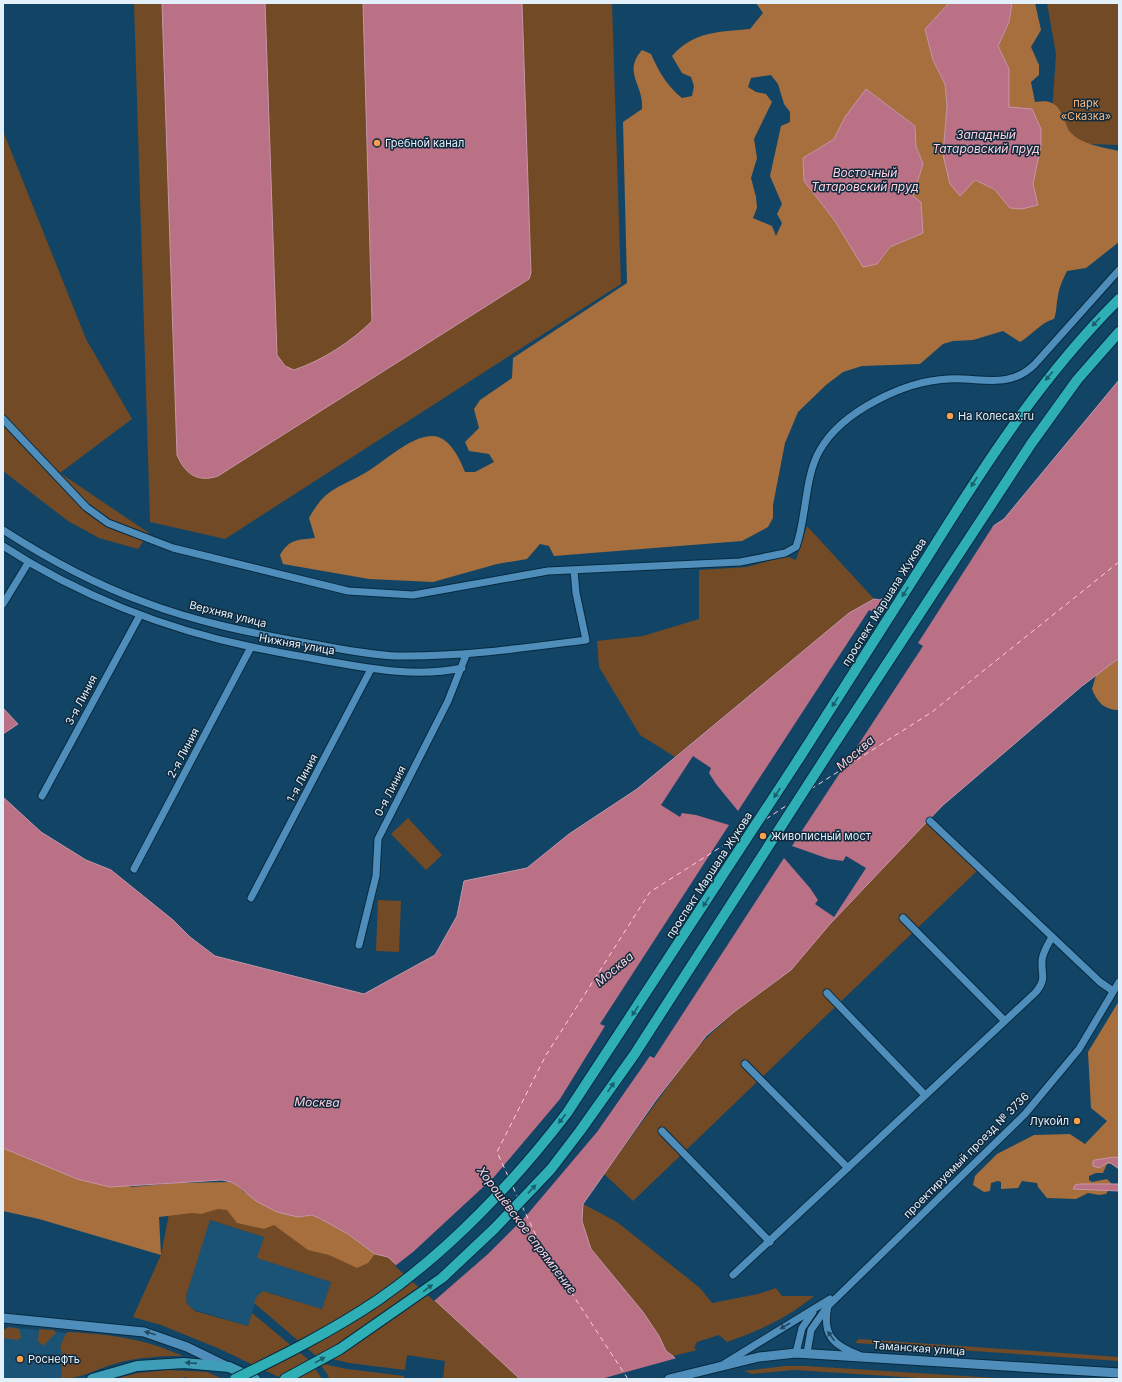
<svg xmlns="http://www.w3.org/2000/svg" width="1122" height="1382" font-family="Inter,sans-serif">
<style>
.built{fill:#1a5375}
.green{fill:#724a25}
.forest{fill:#a66f3d;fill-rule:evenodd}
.water{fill:#ba7085;stroke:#c696a8}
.pier{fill:#124465}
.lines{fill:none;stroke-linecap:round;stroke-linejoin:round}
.ferry{stroke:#fed2dd;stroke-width:1;stroke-dasharray:5 4;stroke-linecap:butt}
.minor-casing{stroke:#072a40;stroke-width:9}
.tertiary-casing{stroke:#072a40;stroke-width:11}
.secondary-casing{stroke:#072a40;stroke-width:12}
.primary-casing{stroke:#072a40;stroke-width:12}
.minor{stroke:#4f8ebb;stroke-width:7}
.tertiary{stroke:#4f8ebb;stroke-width:9}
.secondary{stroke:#3e9eb8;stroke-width:10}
.primary{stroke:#2dafb5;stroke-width:10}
.primary-bridge-casing{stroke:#072a40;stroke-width:12;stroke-linecap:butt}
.primary-bridge{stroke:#2dafb5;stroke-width:10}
.oneway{fill:#1b5f6c}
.oneway2{fill:#224762}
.oneway3{fill:#1f5267}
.poi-dot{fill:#f8a04b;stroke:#0f293c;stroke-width:1.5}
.labels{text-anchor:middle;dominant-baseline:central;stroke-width:3;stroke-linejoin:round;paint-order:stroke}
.park-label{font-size:11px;fill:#f5b781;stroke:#0f293c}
.poi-label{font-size:11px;fill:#e3eff9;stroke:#0f293c;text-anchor:start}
.street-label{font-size:11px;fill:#e3eff9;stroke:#0f293c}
.water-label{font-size:12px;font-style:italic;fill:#fed2dd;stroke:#0f293c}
</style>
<rect width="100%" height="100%" fill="#124465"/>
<!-- built -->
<path class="built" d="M 209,1220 L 264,1237 L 258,1258 L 331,1282 L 322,1309 L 268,1292 L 257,1296 L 248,1326 L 189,1308 L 187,1304 L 186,1296 Z
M 9,1327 L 66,1333 L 60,1347 L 62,1353 L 61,1379 L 3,1379 L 3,1330 Z"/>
<!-- green -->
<path class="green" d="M 134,3 L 612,3 L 621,284 L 225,539 L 150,522 Z
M 1047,3 L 1119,3 L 1119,145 L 1050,143 L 1056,54 Z
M 3,131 L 86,339 L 132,419 L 60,473 L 149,533 L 138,549 L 99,538 L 68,521 L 3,471 Z
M 807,526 L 874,599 L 849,613 L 675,757 L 640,735 L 599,667 L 597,641 L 643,636 L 699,619 L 699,570 L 747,567 L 786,556 L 796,560 Z
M 408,818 L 442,855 L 426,870 L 391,834 Z
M 929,819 L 980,868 L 633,1201 L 604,1174 L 696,1048 L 734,1012 L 791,970 L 830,924 Z
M 378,900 L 401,901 L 399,952 L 376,951 Z
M 175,1183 L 375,1254 L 388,1257 L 520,1379 L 443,1379 L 445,1361 L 407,1355 L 405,1370 L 349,1363 L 315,1355 L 254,1303 L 257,1296 L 263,1291 L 322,1309 L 331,1282 L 257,1258 L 264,1237 L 210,1220 L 186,1296 L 187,1304 L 195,1311 L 248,1326 L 252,1313 L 310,1361 L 322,1379 L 283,1379 L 220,1349 L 161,1325 L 133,1317 L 161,1255 Z
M 583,1204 L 617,1222 L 700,1288 L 712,1303 L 758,1294 L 776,1288 L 782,1296 L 814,1296 C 784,1320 762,1329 727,1342 L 719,1335 L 697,1342 L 694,1348 L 697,1350 L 673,1356 L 666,1351 L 659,1336 L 643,1312 L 591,1249 L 582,1221 Z
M 9,1327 L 19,1329 L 21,1337 L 18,1340 L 4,1338 L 3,1350 L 3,1330 Z
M 39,1329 L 54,1330 L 56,1333 L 43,1346 L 38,1341 Z
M 70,1332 C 116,1335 141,1338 183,1356 C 162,1356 141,1357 121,1362 C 100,1367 82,1379 61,1379 L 62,1353 L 60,1347 L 66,1333 Z
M 859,1339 L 1119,1357 L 1119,1361 L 855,1343 Z
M 319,1363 L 347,1369 L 404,1376 L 404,1379 L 329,1379 L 328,1375 Z
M 785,1366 L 806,1366 L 1012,1379 L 934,1379 L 794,1370 L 752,1374 L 744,1371 Z
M 168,1370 L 207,1372 L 223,1379 L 190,1379 L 185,1377 L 180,1379 L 114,1379 L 138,1373 Z"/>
<!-- forest -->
<path class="forest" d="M 756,3 L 949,3 L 925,29 L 933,60 L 945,84 L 947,106 L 943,155 L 975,180 L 994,189 L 1010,208 L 1038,205 L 1033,184 L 1036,166 L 1009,107 L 1009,69 L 998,46 L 1009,22 L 1012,3 L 1035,3 L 1041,30 L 1031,47 L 1039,65 L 1039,75 L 1031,82 L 1035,102 C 1055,99 1059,106 1066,124 C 1067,126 1068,130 1070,132 C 1082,145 1103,147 1119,151 L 1119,242 L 1086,268 L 1067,271 C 1063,279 1059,288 1058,296 C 1056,305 1057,311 1054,319 C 1040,323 1032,335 1020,342 L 1003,331 L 973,340 L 953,341 L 943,344 L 920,364 L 862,366 L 843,372 L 826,385 L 798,412 L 785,443 L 773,505 L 773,518 L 768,527 L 742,541 L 554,556 L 549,546 L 540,544 L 527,559 L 497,564 L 433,582 L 369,579 L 283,564 L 280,555 C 289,539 298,540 315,538 L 309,518 C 314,509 321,498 330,492 C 340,485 353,480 365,473 C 384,462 409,437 431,436 C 449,435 460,459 465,472 L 475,472 L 494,462 L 489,454 L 469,451 L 465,442 L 479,428 L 474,409 L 480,400 L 512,378 L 513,358 L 627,283 L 623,122 L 642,109 C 644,84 622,73 642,50 L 651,54 C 659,72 667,86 682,98 L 692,96 L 694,86 L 691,77 L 682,73 L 672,56 C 694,31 719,32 750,29 L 763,13 ZM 771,75 L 778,84 L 784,104 L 790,112 L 790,122 L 781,126 L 770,176 L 782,204 L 777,214 L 782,223 L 776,236 L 772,226 L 753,218 L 757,208 L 756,197 L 751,178 L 757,158 L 754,139 L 772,102 L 766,94 L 756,92 L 748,87 L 751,78 ZM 866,89 L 915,126 L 916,146 L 923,164 L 913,196 L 923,233 L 890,247 L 877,264 L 835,221 L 804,181 L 803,158 L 834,139 Z
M 1119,658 L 1119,710 C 1104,710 1097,702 1092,689 L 1096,675 Z
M 1119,1001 L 1119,1158 L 1114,1164 L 1107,1164 L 1103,1173 L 1096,1173 L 1089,1176 L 1089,1180 L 1092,1182 L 1107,1179 L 1112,1184 L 1106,1194 L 1099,1195 L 1088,1193 L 1076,1199 L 1047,1198 L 1038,1187 L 1037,1183 L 1022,1181 L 1018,1188 L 1001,1189 L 1001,1182 L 998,1181 L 991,1183 L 990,1191 L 984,1192 L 973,1185 L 975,1176 L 997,1154 L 1034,1135 L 1070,1134 L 1085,1144 L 1107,1121 L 1091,1108 L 1088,1052 Z
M 3,1148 L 31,1159 L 132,1187 L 175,1183 L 231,1182 L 238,1186 L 244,1192 L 298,1217 L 312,1215 L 321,1219 L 348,1234 L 375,1254 L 368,1263 L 357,1268 L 329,1255 L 308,1250 L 274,1225 L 264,1229 L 237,1223 L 227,1210 L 218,1209 L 201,1214 L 192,1213 L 159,1217 L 161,1255 L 39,1219 L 3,1211 Z"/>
<!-- water -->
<path class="water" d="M 162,3 L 265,3 L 277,355 L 285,366 L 294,370 C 323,360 351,342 372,321 L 363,3 L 522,3 L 531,273 L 529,279 L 218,476 C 198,483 185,474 177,455 Z
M 949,3 L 1012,3 L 1009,22 L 998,46 L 1009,69 L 1009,107 L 1032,109 L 1041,129 L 1041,145 L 1033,184 L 1038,205 L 1022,209 L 1010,208 L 994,189 L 975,180 L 960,196 L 950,184 L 943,155 L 947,106 L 945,84 L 933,60 L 925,29 Z
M 866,89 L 915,126 L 916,146 L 923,164 L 913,196 L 921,202 L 923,233 L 890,247 L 877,264 L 863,267 L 835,221 L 804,181 L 803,158 L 834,139 L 845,117 Z
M 1119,380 L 1119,658 L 1082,686 L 942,806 L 830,924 L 791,970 L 734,1012 L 706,1036 L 656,1100 L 583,1204 L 582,1221 L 591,1249 L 643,1312 L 659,1336 L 666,1351 L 673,1356 L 693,1379 L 520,1379 L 388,1257 L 375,1254 L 348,1234 L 321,1219 L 312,1215 L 298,1217 L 277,1212 L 256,1201 L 238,1186 L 231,1182 L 222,1180 L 110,1187 L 77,1179 L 3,1148 L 3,797 L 41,832 L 86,860 L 111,870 L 173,920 L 190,937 L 215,956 L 364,994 L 435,955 L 457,916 L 464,881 L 527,868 L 569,834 L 637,789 L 849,613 L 874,599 L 880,600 L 1004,519 Z
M 3,708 L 18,724 L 3,734 Z
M 1115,1157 L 1119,1158 L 1119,1169 L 1109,1162 L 1099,1168 L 1093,1166 L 1093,1161 L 1095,1160 Z
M 1080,1184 L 1119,1184 L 1119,1191 L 1073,1189 L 1075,1185 Z"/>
<!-- pier -->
<path class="pier" d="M 995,523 L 918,643 L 923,646 L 792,846 L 829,859 L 843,861 L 846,856 L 866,868 L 834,917 L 815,904 L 818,900 L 810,888 L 784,858 L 654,1058 L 650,1056 L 597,1132 L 526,1216 L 488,1254 L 434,1301 L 395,1266 L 413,1252 L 494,1177 L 560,1099 L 605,1026 L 600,1024 L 729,825 L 696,815 L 682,813 L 680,817 L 661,805 L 693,756 L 711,768 L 709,773 L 716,784 L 738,811 L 869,610 L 874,612 L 884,596 Z
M 677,1358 L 695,1379 L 601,1379 Z"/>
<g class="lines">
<!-- ferry -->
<path class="ferry" d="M 811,789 L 932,712 L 1119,562
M 766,819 L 792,802
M 508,1176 L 497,1152 L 546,1055 L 650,892 L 746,831
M 513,1187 L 518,1198
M 522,1206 L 542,1248 L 628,1379"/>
<defs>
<path id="minor" d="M 3,419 L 86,507 L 108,523 L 173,548 L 348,591 L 413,595 L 548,571 L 740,562 L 785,553 L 796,547 C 807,517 804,477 820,450 C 842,411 905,381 948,379 C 981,377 1009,390 1035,364 L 1119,270
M 3,530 C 48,559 94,584 144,602 C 196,622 252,633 307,643 C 337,648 367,655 397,656 C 461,657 523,648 586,640 L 576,593 L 574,570
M 3,546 C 78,595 165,629 252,647 C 275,652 298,656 321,660 C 367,668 416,678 462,668
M 3,604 L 28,563
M 42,796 L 140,615
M 930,821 L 1100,982 L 1113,991
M 134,869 L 251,647
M 251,898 L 371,669
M 903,918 L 1005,1021
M 359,945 L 376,876 L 378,839 L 448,701 L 466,655
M 827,993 L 925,1095
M 745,1064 L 848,1168
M 662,1131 L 770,1242
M 733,1275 L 1036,992 C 1047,978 1041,976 1042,960 C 1043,952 1048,944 1052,937
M 796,1353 L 802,1328 L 813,1312
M 807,1353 L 811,1330 L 827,1307
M 859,1355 C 832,1345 822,1334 828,1306 L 1025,1114 L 1079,1049 L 1119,982
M 724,1364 L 830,1299"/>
<path id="tertiary" d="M 3,1318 L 144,1332 L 187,1347 L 226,1366
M 669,1379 L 759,1357 L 796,1353 L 1119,1373"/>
<path id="secondary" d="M 92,1379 L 137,1366 L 184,1363 L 229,1367 L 255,1379"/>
<path id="primary" d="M 798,760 C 841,692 884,624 928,556 C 985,464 1042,376 1119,299
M 285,1379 L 340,1349 L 442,1278 L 494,1229 L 551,1169 L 580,1131 L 634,1055 L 829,752 L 1031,444 L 1077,380 L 1119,332"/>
</defs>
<!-- minor casing -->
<use href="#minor" class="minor-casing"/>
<!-- tertiary casing -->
<use href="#tertiary" class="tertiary-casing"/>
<!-- secondary casing -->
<use href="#secondary" class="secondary-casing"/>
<!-- primary casing -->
<use href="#primary" class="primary-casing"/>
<!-- minor -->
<use href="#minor" class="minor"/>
<!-- tertiary -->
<use href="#tertiary" class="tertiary"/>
<!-- secondary -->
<use href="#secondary" class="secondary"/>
<!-- primary -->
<use href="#primary" class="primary"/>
<defs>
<path id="primary-bridge" d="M 235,1379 C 284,1355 332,1331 378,1300 C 449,1251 515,1181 567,1113 L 798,760"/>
</defs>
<!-- primary-bridge casing -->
<use href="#primary-bridge" class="primary-bridge-casing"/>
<!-- primary-bridge -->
<use href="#primary-bridge" class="primary-bridge"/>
</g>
<!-- one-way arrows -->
<defs><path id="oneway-solid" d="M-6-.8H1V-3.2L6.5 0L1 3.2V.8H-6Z"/></defs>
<g class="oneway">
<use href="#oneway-solid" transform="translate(1096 322) rotate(133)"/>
<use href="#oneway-solid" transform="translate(1049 376) rotate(130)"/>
<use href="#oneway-solid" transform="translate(974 482) rotate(122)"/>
<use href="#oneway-solid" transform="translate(905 592) rotate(122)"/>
<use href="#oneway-solid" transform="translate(835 702) rotate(122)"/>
<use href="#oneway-solid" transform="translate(777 793) rotate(123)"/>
<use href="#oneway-solid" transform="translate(706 902) rotate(123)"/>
<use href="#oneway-solid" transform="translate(635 1011) rotate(123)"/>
<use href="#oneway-solid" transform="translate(611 1087) rotate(-55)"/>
<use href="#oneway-solid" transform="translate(562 1119) rotate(128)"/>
<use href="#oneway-solid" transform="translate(532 1189) rotate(-47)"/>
<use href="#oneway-solid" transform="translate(428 1288) rotate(-36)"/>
<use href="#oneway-solid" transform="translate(320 1360) rotate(-29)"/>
</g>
<g class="oneway2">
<use href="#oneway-solid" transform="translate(785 1326) rotate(150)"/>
<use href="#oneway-solid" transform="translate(150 1333) rotate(-164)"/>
<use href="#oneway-solid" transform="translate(831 1336) rotate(-126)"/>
</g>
<use class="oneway3" href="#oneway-solid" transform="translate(191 1363) rotate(-176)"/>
<!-- markers -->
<g class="poi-dot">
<circle cx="377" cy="143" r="4"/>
<circle cx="950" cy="416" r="4"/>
<circle cx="763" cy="836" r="4"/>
<circle cx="1077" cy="1121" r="4"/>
<circle cx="20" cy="1359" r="4"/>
</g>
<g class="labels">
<!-- park labels -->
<g class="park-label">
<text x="1086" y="103">парк<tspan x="1086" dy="13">«Сказка»</tspan></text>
</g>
<!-- poi labels -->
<g class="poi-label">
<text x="385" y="143">Гребной канал</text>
<text x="958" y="416">На Колесах.ru</text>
<text x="771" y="836">Живописный мост</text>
<text x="1069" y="1121" text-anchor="end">Лукойл</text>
<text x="28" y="1359">Роснефть</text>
</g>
<!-- street labels -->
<g class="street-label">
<text transform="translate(884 602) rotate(-58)">проспект Маршала Жукова</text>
<text transform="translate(228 614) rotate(14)">Верхняя улица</text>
<text transform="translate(297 644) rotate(10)">Нижняя улица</text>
<text transform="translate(81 700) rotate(-62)">3-я Линия</text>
<text transform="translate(183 753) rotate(-62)">2-я Линия</text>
<text transform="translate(302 778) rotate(-62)">1-я Линия</text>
<text transform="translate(390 791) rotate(-63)">0-я Линия</text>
<text transform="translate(709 875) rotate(-57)">проспект Маршала Жукова</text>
<text transform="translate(966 1155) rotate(-45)">проектируемый проезд № 3736</text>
<text transform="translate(919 1348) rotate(4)">Таманская улица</text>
</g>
<!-- water labels -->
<g class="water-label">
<text x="986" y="134">Западный<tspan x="986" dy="14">Татаровский пруд</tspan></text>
<text x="865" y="172">Восточный<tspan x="865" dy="14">Татаровский пруд</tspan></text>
<text transform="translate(855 753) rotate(-41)">Москва</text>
<text transform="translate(614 969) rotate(-40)">Москва</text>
<text transform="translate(317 1102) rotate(1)">Москва</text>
<text transform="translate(527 1230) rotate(53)">Хорошёвское спрямление</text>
</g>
</g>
<!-- border -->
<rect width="1122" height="1382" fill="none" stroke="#e3eff9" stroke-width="8"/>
</svg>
